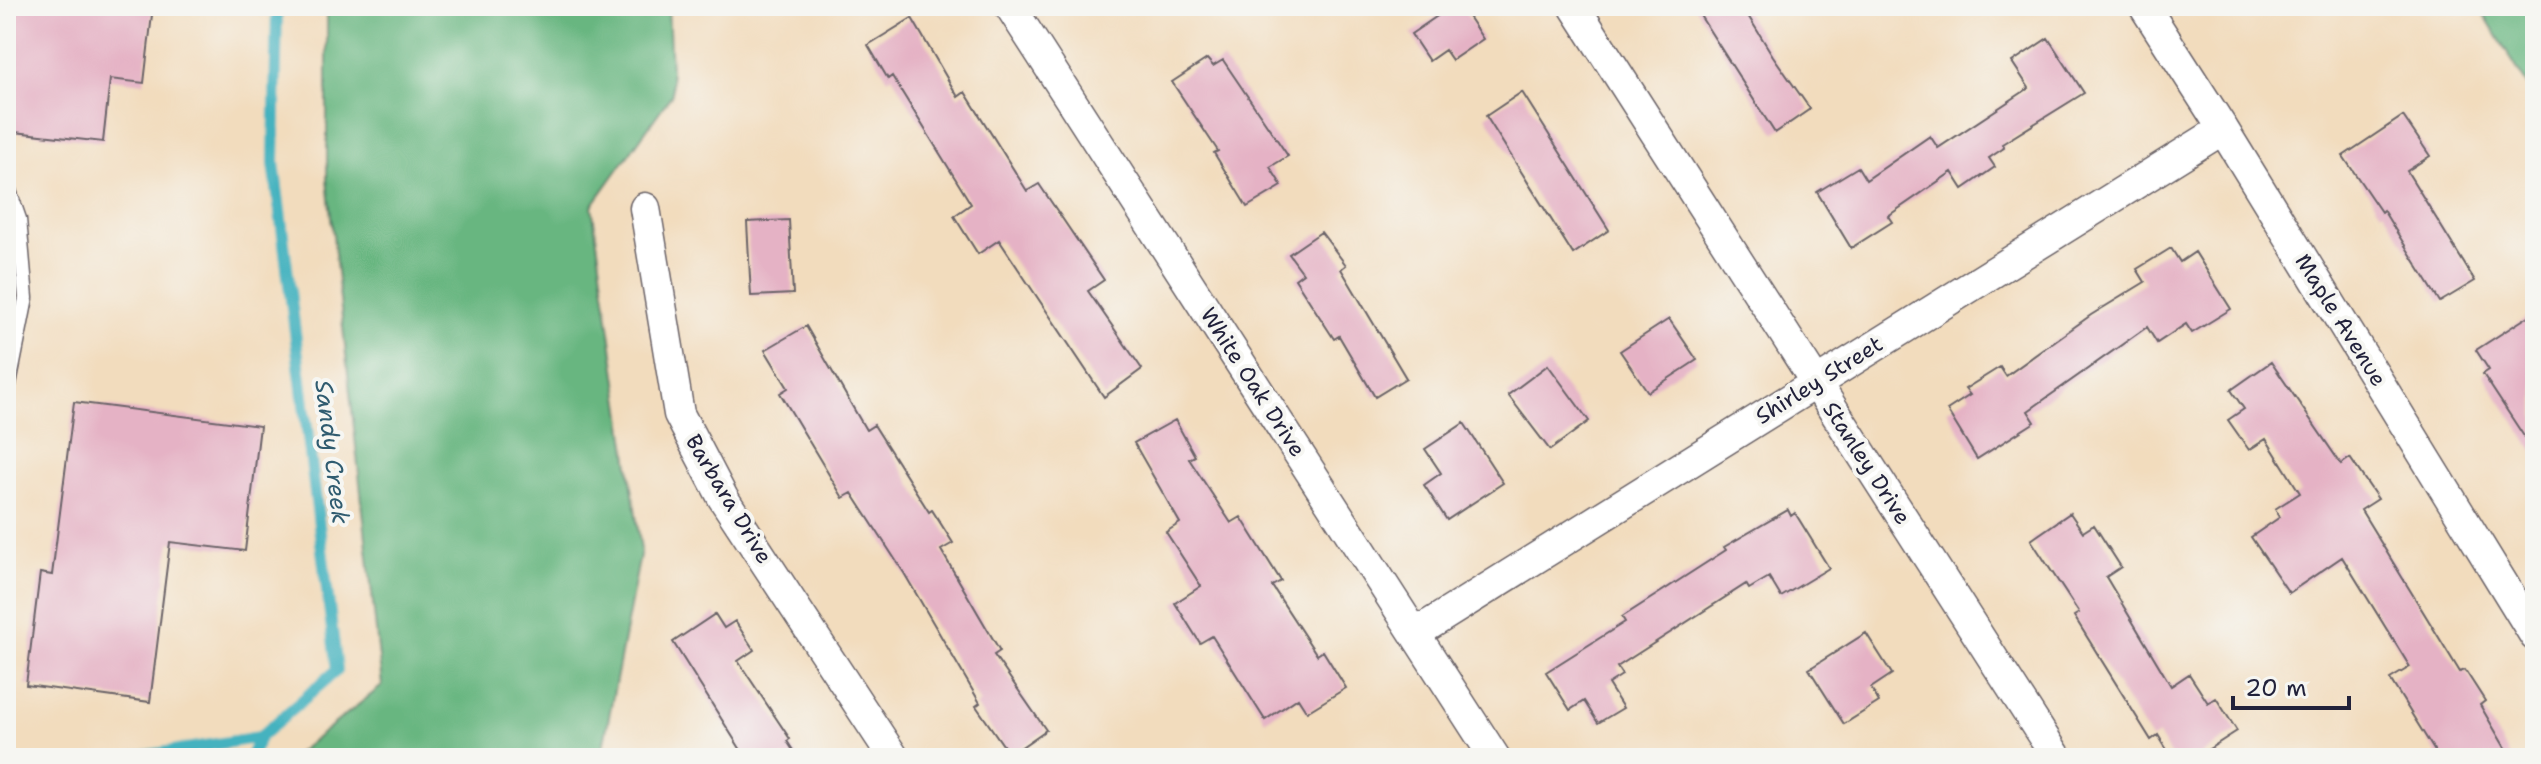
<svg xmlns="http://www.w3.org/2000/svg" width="2541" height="764" font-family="'Shantell Sans',sans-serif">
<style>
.forest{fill:#68b680;stroke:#456c5e;stroke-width:2}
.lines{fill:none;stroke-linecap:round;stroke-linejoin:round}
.stream{stroke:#44b2bf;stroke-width:12}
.building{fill:#e5b2c5}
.lane-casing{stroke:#6b6368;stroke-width:17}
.street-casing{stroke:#6b6368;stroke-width:33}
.lane{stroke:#fff;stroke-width:14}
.street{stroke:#fff;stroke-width:30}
.labels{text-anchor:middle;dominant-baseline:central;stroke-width:8;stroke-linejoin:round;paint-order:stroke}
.street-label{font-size:22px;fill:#22223b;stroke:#f6f6f2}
.water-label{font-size:24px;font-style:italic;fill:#305c70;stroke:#f6f6f2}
</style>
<rect width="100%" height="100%" fill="#f6f6f2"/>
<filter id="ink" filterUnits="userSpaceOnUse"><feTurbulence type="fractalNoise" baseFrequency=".0125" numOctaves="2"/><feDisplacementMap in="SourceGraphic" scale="16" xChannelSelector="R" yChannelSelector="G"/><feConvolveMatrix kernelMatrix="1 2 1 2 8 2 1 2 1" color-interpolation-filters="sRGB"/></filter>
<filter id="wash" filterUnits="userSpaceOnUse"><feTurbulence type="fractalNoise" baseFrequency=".006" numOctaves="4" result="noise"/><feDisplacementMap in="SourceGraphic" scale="32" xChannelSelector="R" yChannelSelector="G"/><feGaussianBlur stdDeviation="1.8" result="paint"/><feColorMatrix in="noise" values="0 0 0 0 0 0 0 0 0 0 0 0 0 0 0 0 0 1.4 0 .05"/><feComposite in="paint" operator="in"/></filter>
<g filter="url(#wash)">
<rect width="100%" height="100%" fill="#f2dcbd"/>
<!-- forest -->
<path class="forest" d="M 327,6 L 668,6 L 672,94 L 592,206 L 641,550 L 601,758 L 291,758 L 382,686 L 327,180 Z
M 2479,6 L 2535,6 L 2535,98 Z"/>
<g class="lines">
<!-- stream -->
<path class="stream" d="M 131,758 L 260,737 L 337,670 L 274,163 L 277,6
M 250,758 L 260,737"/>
</g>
<g id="blocks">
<!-- building -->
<path class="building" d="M 13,6 L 153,6 L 144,83 L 110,79 L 103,142 L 6,131 L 6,67 Z
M 1452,6 L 1461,6 L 1483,39 L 1452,60 L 1445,50 L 1429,61 L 1411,34 Z
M 1694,6 L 1742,6 L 1773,56 L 1810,109 L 1775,133 Z
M 912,18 L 958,97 L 965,92 L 1027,191 L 1039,184 L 1104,280 L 1088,291 L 1142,369 L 1104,397 L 999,240 L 978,254 L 954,216 L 971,204 L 892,76 L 888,79 L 868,45 Z
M 2048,38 L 2084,93 L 2002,144 L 2004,148 L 1989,158 L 1995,167 L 1963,189 L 1952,172 L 1888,216 L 1892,222 L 1851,248 L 1817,192 L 1858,167 L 1866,180 L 1930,136 L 1938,148 L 2029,88 L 2012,62 Z
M 1207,59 L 1213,66 L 1223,60 L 1288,156 L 1270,167 L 1282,186 L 1247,207 L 1214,153 L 1218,151 L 1172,82 Z
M 1522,92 L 1609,230 L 1573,254 L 1486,116 Z
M 2403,116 L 2430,156 L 2407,171 L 2475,281 L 2440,302 L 2383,210 L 2381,212 L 2343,156 Z
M 789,220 L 793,294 L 751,296 L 747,222 Z
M 1321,232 L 1346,265 L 1341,269 L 1406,378 L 1375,397 L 1339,336 L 1334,339 L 1295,279 L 1303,273 L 1289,254 Z
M 2171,248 L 2180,262 L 2195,252 L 2231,309 L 2192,333 L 2186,324 L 2157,343 L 2147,327 L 2028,411 L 2035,422 L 1977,459 L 1947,410 L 1970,395 L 1965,389 L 2000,367 L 2006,376 L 2091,315 L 2145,282 L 2137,269 Z
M 2535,312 L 2535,453 L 2483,374 L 2489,370 L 2476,350 Z
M 1669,319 L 1697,360 L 1648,392 L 1620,351 Z
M 806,326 L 866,430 L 874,425 L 929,512 L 932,510 L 953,543 L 941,550 L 1000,651 L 994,655 L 1046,730 L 1010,755 L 976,706 L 980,703 L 904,573 L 852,493 L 843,498 L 780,393 L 788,388 L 765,350 Z
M 2271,362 L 2341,464 L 2350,458 L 2378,499 L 2361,510 L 2460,672 L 2465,670 L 2485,701 L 2480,705 L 2511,758 L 2439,758 L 2390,679 L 2410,667 L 2342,557 L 2289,593 L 2251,537 L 2280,517 L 2275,509 L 2300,493 L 2266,439 L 2249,450 L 2228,420 L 2244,409 L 2231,390 Z
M 1548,365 L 1589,421 L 1550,450 L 1508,395 Z
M 74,402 L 260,426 L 245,551 L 170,542 L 150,702 L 26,685 L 40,573 L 52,575 Z
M 1175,420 L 1195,456 L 1189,459 L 1231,523 L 1241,517 L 1281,581 L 1272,586 L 1317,655 L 1323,651 L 1346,688 L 1307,712 L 1298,698 L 1265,720 L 1212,636 L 1200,643 L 1175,603 L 1201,586 L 1166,532 L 1180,523 L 1134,443 Z
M 1464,423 L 1503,483 L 1447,520 L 1424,485 L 1441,473 L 1425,449 Z
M 1788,510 L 1791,516 L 1795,513 L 1829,568 L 1781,597 L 1769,577 L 1749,589 L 1746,584 L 1617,667 L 1622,675 L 1608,684 L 1623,708 L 1598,723 L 1584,701 L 1570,710 L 1546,672 L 1625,622 L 1622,617 L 1726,550 L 1724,547 Z
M 2070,513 L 2083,532 L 2094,525 L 2121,567 L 2106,577 L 2171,686 L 2189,674 L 2208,703 L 2216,698 L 2237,731 L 2195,758 L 2172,758 L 2158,735 L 2151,740 L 2074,616 L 2079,613 L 2031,540 Z
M 715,614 L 724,628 L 735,621 L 754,650 L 738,661 L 790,739 L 787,741 L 798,758 L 746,758 L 673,642 Z
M 1866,633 L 1892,674 L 1871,688 L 1879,702 L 1844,724 L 1809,669 Z"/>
</g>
</g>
<g filter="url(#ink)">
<use href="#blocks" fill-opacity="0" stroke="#6b6368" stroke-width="2"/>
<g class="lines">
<defs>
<path id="lane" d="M 6,182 L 19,219 L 26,298 L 6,399"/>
<path id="street" d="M 1010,6 L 1495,758
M 1574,6 L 2057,758
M 2144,6 L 2223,129 L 2535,636
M 645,208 L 679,414 L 723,498 L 894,758
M 1416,633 L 2223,129"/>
</defs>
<!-- lane casing -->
<use href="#lane" class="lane-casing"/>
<!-- street casing -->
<use href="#street" class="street-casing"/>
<!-- lane -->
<use href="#lane" class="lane"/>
<!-- street -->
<use href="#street" class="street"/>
</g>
</g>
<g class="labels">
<!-- street labels -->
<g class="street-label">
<text transform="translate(2341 320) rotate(58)">Maple Avenue</text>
<text transform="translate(1819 380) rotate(-32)">Shirley Street</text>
<text transform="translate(1253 382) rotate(57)">White Oak Drive</text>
<text transform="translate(1867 463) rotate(57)">Stanley Drive</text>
<text transform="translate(729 499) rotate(59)">Barbara Drive</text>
</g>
<!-- water labels -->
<g class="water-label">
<text transform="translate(332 452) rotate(83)">Sandy Creek</text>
</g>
</g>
<!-- margin -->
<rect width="2541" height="764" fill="none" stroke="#f6f6f2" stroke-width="32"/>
<!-- scale -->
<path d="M2233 696v12h116v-12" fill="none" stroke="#22223b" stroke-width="4"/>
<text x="2245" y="696" font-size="24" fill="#22223b" stroke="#f6f6f2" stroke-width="6" paint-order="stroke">20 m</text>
</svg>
